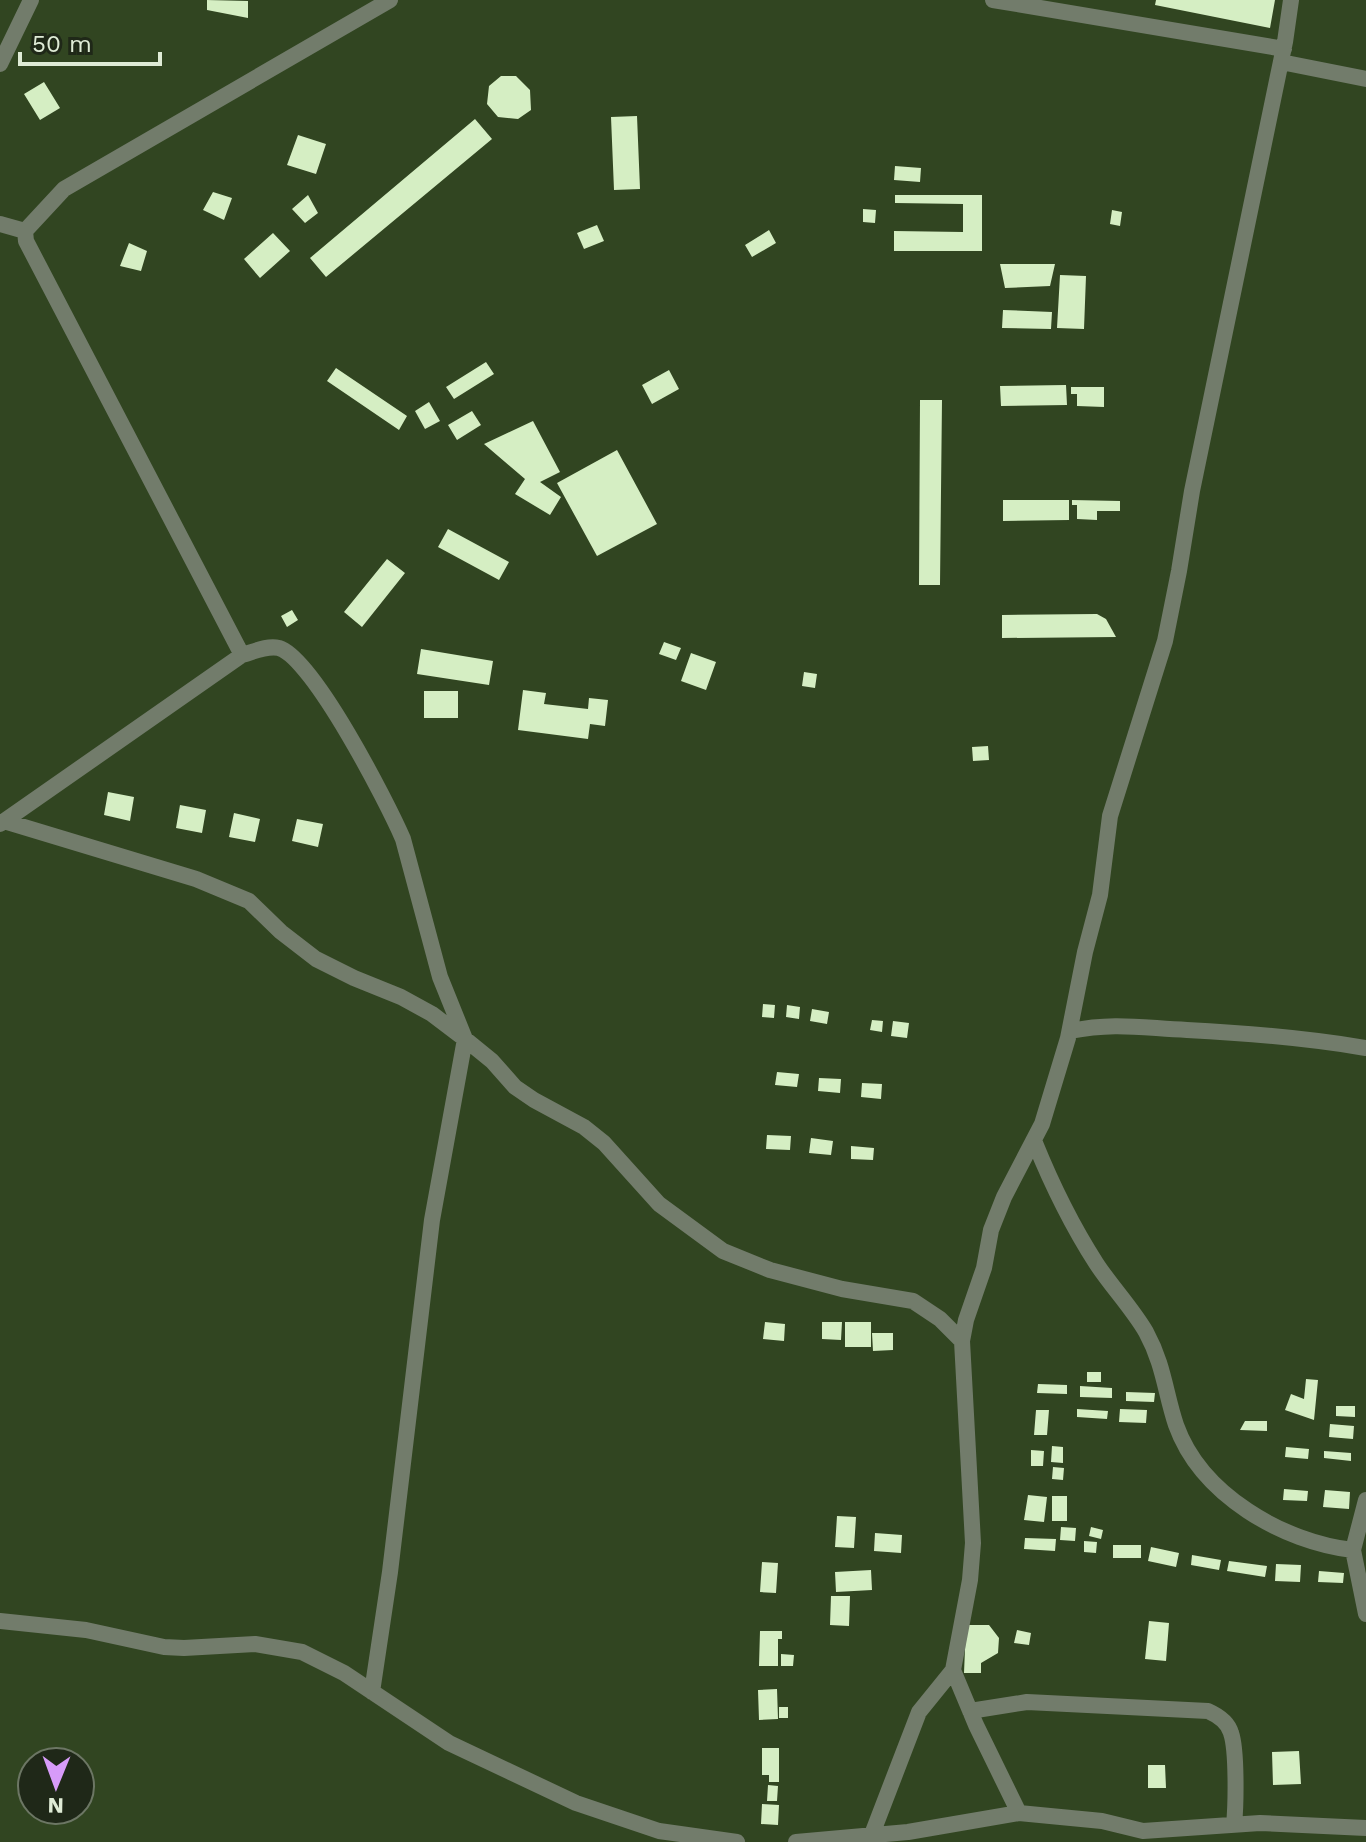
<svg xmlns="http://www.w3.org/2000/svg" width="1366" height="1842" font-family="'Work Sans',sans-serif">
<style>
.building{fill:#d5eec3}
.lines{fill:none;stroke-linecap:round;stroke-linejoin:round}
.street{stroke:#727c6b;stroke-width:16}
</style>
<rect width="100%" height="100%" fill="#314521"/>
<!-- building -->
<path class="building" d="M 207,0 L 248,1 L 248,18 L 207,10 Z
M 1156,0 L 1275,0 L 1270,28 L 1155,5 Z
M 501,76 L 516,76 L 530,90 L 531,110 L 518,119 L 498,117 L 487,104 L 489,86 Z
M 44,82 L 60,108 L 40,120 L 24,94 Z
M 637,116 L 640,189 L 614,190 L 611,117 Z
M 475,119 L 492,139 L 326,277 L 310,258 Z
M 298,135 L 326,144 L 316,174 L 287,165 Z
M 895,166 L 921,168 L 920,182 L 894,180 Z
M 213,192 L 232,198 L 224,220 L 203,210 Z
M 308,195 L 318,213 L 305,223 L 292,209 Z
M 895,195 L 982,195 L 982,251 L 894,251 L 894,231 L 963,232 L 963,204 L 895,203 Z
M 863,209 L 876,210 L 875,223 L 863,222 Z
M 1112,210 L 1122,212 L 1120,226 L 1110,224 Z
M 597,225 L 604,241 L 584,249 L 577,233 Z
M 769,230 L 776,243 L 752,257 L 745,245 Z
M 273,233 L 290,251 L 260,278 L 244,259 Z
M 129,243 L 147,251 L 141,271 L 120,266 Z
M 1000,264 L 1055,264 L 1050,286 L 1005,288 Z
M 1060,275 L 1086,276 L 1084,329 L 1057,328 Z
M 1003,310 L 1052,312 L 1051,329 L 1002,328 Z
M 486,362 L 494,374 L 454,399 L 446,387 Z
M 336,368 L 407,416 L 399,430 L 327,381 Z
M 669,370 L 679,389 L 652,404 L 642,385 Z
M 1066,385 L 1067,405 L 1001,406 L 1000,386 Z
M 1071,387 L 1104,387 L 1104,407 L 1077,406 L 1077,394 L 1071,394 Z
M 920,400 L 942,400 L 940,585 L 919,585 Z
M 429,402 L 440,421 L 425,429 L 415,411 Z
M 472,411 L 481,425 L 457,440 L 448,425 Z
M 533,421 L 560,472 L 540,482 L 561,497 L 550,515 L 515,494 L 525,479 L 484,444 Z
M 617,450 L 657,524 L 597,556 L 557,483 Z
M 1003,500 L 1069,500 L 1069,520 L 1003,521 Z
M 1072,500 L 1120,501 L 1120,511 L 1097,511 L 1097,520 L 1077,519 L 1077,505 L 1072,505 Z
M 448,529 L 509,562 L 499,580 L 438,547 Z
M 387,559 L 405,573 L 362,627 L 344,612 Z
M 292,610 L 298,620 L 287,627 L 281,616 Z
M 1097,614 L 1106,619 L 1116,637 L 1002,638 L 1002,615 Z
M 664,642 L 681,648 L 676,660 L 659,654 Z
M 421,649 L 493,661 L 489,685 L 417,674 Z
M 691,653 L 716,662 L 706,690 L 681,681 Z
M 804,672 L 817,674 L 815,688 L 802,686 Z
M 523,690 L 546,693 L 544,704 L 588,709 L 589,698 L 608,700 L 605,726 L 590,724 L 588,739 L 518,730 Z
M 424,691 L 458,691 L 458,718 L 424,718 Z
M 988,746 L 989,760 L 973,761 L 972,747 Z
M 108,792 L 134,797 L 130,821 L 104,815 Z
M 180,805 L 206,810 L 202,833 L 176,828 Z
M 234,813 L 260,819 L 255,842 L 229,837 Z
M 297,819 L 323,824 L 318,847 L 292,841 Z
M 763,1004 L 775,1005 L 774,1018 L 762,1017 Z
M 787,1005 L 800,1007 L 799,1019 L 786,1017 Z
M 812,1009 L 829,1012 L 827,1024 L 810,1021 Z
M 872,1020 L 883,1021 L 882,1032 L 870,1030 Z
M 893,1021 L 909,1023 L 907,1038 L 891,1036 Z
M 777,1072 L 799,1074 L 797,1087 L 775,1085 Z
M 819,1078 L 841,1079 L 840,1093 L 818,1091 Z
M 862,1083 L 882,1084 L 881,1099 L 861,1097 Z
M 767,1135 L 791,1136 L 790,1150 L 766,1149 Z
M 811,1138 L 833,1141 L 831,1155 L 809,1153 Z
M 851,1146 L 874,1148 L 873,1160 L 851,1159 Z
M 765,1322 L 785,1324 L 784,1341 L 763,1339 Z
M 822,1322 L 842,1322 L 841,1340 L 822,1339 Z
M 845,1322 L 871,1322 L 871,1347 L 845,1347 Z
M 872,1333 L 893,1333 L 893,1350 L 873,1351 Z
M 1087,1372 L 1101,1372 L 1101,1382 L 1087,1382 Z
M 1306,1379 L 1318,1380 L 1314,1420 L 1285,1410 L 1291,1394 L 1304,1399 Z
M 1038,1384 L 1067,1385 L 1067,1394 L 1037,1393 Z
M 1080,1386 L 1112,1388 L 1112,1398 L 1080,1397 Z
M 1126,1392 L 1155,1393 L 1154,1402 L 1126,1401 Z
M 1336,1406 L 1355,1406 L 1355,1417 L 1336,1416 Z
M 1077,1409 L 1108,1411 L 1107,1419 L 1077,1417 Z
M 1120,1409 L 1147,1410 L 1146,1423 L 1119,1422 Z
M 1036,1410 L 1049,1410 L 1047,1435 L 1034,1435 Z
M 1245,1421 L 1267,1421 L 1267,1431 L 1240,1430 Z
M 1330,1424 L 1354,1426 L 1353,1439 L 1329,1437 Z
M 1052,1446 L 1063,1447 L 1063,1463 L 1051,1462 Z
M 1286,1447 L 1309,1449 L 1308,1459 L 1285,1457 Z
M 1031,1450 L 1044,1451 L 1043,1466 L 1031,1466 Z
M 1324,1451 L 1351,1453 L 1351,1461 L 1324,1458 Z
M 1053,1467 L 1064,1468 L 1063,1480 L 1052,1479 Z
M 1284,1489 L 1308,1491 L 1307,1501 L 1283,1500 Z
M 1325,1490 L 1350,1492 L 1349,1509 L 1323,1507 Z
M 1028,1495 L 1047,1497 L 1044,1522 L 1024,1520 Z
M 1052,1496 L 1067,1496 L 1067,1521 L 1052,1521 Z
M 837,1516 L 856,1517 L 854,1548 L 835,1547 Z
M 1061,1527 L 1076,1528 L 1075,1541 L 1060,1540 Z
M 1091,1527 L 1103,1530 L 1101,1539 L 1089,1536 Z
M 875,1533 L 902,1535 L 901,1553 L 874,1551 Z
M 1025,1538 L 1056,1539 L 1055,1551 L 1024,1549 Z
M 1084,1541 L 1097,1542 L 1096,1553 L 1084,1552 Z
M 1113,1545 L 1141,1545 L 1141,1558 L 1113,1558 Z
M 1151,1547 L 1179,1553 L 1176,1567 L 1148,1561 Z
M 1192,1555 L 1221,1560 L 1219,1570 L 1191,1565 Z
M 1229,1561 L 1267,1566 L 1265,1577 L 1227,1571 Z
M 762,1562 L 778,1563 L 776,1593 L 760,1592 Z
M 1276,1564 L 1301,1565 L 1300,1582 L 1275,1581 Z
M 871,1570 L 872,1590 L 836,1592 L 835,1572 Z
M 1319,1571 L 1344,1573 L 1343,1583 L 1318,1582 Z
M 831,1596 L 850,1596 L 849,1626 L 830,1625 Z
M 1149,1621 L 1169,1623 L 1166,1661 L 1145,1659 Z
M 966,1625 L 989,1625 L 999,1638 L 998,1653 L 981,1663 L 981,1673 L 964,1673 Z
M 1017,1630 L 1031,1633 L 1029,1645 L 1014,1643 Z
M 760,1631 L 782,1631 L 782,1639 L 778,1639 L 778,1666 L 759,1666 Z
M 781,1654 L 794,1655 L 793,1666 L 781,1666 Z
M 777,1689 L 778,1719 L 759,1720 L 758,1690 Z
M 779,1707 L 788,1707 L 788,1718 L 779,1718 Z
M 762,1748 L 779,1748 L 779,1782 L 769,1782 L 769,1775 L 762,1775 Z
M 1299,1751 L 1301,1784 L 1273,1785 L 1272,1752 Z
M 1148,1765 L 1165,1765 L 1166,1788 L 1148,1788 Z
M 768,1785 L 778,1786 L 777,1801 L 767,1801 Z
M 762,1804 L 779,1805 L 778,1825 L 761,1824 Z"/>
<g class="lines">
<!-- street -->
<path class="street" d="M 993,0 L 1284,49
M 1291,0 L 1285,42 L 1192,491 L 1179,571 L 1165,641 L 1110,816 L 1100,895 L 1085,952 L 1068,1038 L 1042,1124 L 1004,1197 L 991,1230 L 984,1268 L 966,1320 L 962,1341 L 973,1543 L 970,1580 L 953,1670 L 976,1725 L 1019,1813 L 1102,1821 L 1143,1831 L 1260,1823 L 1366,1828
M 1281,62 L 1366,79
M 0,64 L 31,0
M 0,224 L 25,231
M 242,655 C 253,652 267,645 279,648 C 313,658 387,802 403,839 L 440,977 L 465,1039 L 432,1220 L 390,1572 L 372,1692
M 4,821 L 196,879 L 249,901 L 281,932 L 316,959 L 354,978 L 401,997 L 432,1014 L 465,1039 L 492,1061 L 515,1087 L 534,1100 L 584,1127 L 604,1143 L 659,1204 L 723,1251 L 770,1270 L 842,1289 L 913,1301 L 940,1319 L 962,1341
M 0,824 L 242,655 L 26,241 L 25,231 L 64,189 L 390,0
M 1070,1031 C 1115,1022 1142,1028 1187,1030 C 1246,1033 1307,1038 1366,1048
M 1035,1143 C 1052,1185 1071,1224 1096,1263 C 1111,1286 1132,1308 1146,1332 C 1164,1365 1165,1392 1176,1425 C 1201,1495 1283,1542 1353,1550
M 1366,1500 L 1353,1550 L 1366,1614
M 0,1621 L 86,1630 L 164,1647 L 184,1648 L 255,1644 L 302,1652 L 344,1673 L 449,1743 L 576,1803 L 659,1831 L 737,1842
M 970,1711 L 1027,1702 L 1208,1711 C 1217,1715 1228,1722 1231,1733 C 1237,1750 1236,1805 1234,1825
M 796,1842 L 908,1832 L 1019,1813
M 869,1842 L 919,1712 L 953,1670"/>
</g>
<!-- north arrow -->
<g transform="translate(56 1786) rotate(181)"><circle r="38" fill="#1f2818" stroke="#6c7664" stroke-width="2"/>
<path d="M0-6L14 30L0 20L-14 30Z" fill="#d79bf9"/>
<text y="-12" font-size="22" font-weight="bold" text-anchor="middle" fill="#dfebd6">N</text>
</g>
<!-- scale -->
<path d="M20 52v12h140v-12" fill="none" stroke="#dfebd6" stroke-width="4"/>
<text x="32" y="52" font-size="24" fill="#dfebd6" stroke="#1f2818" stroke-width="6" paint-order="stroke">50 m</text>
</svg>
